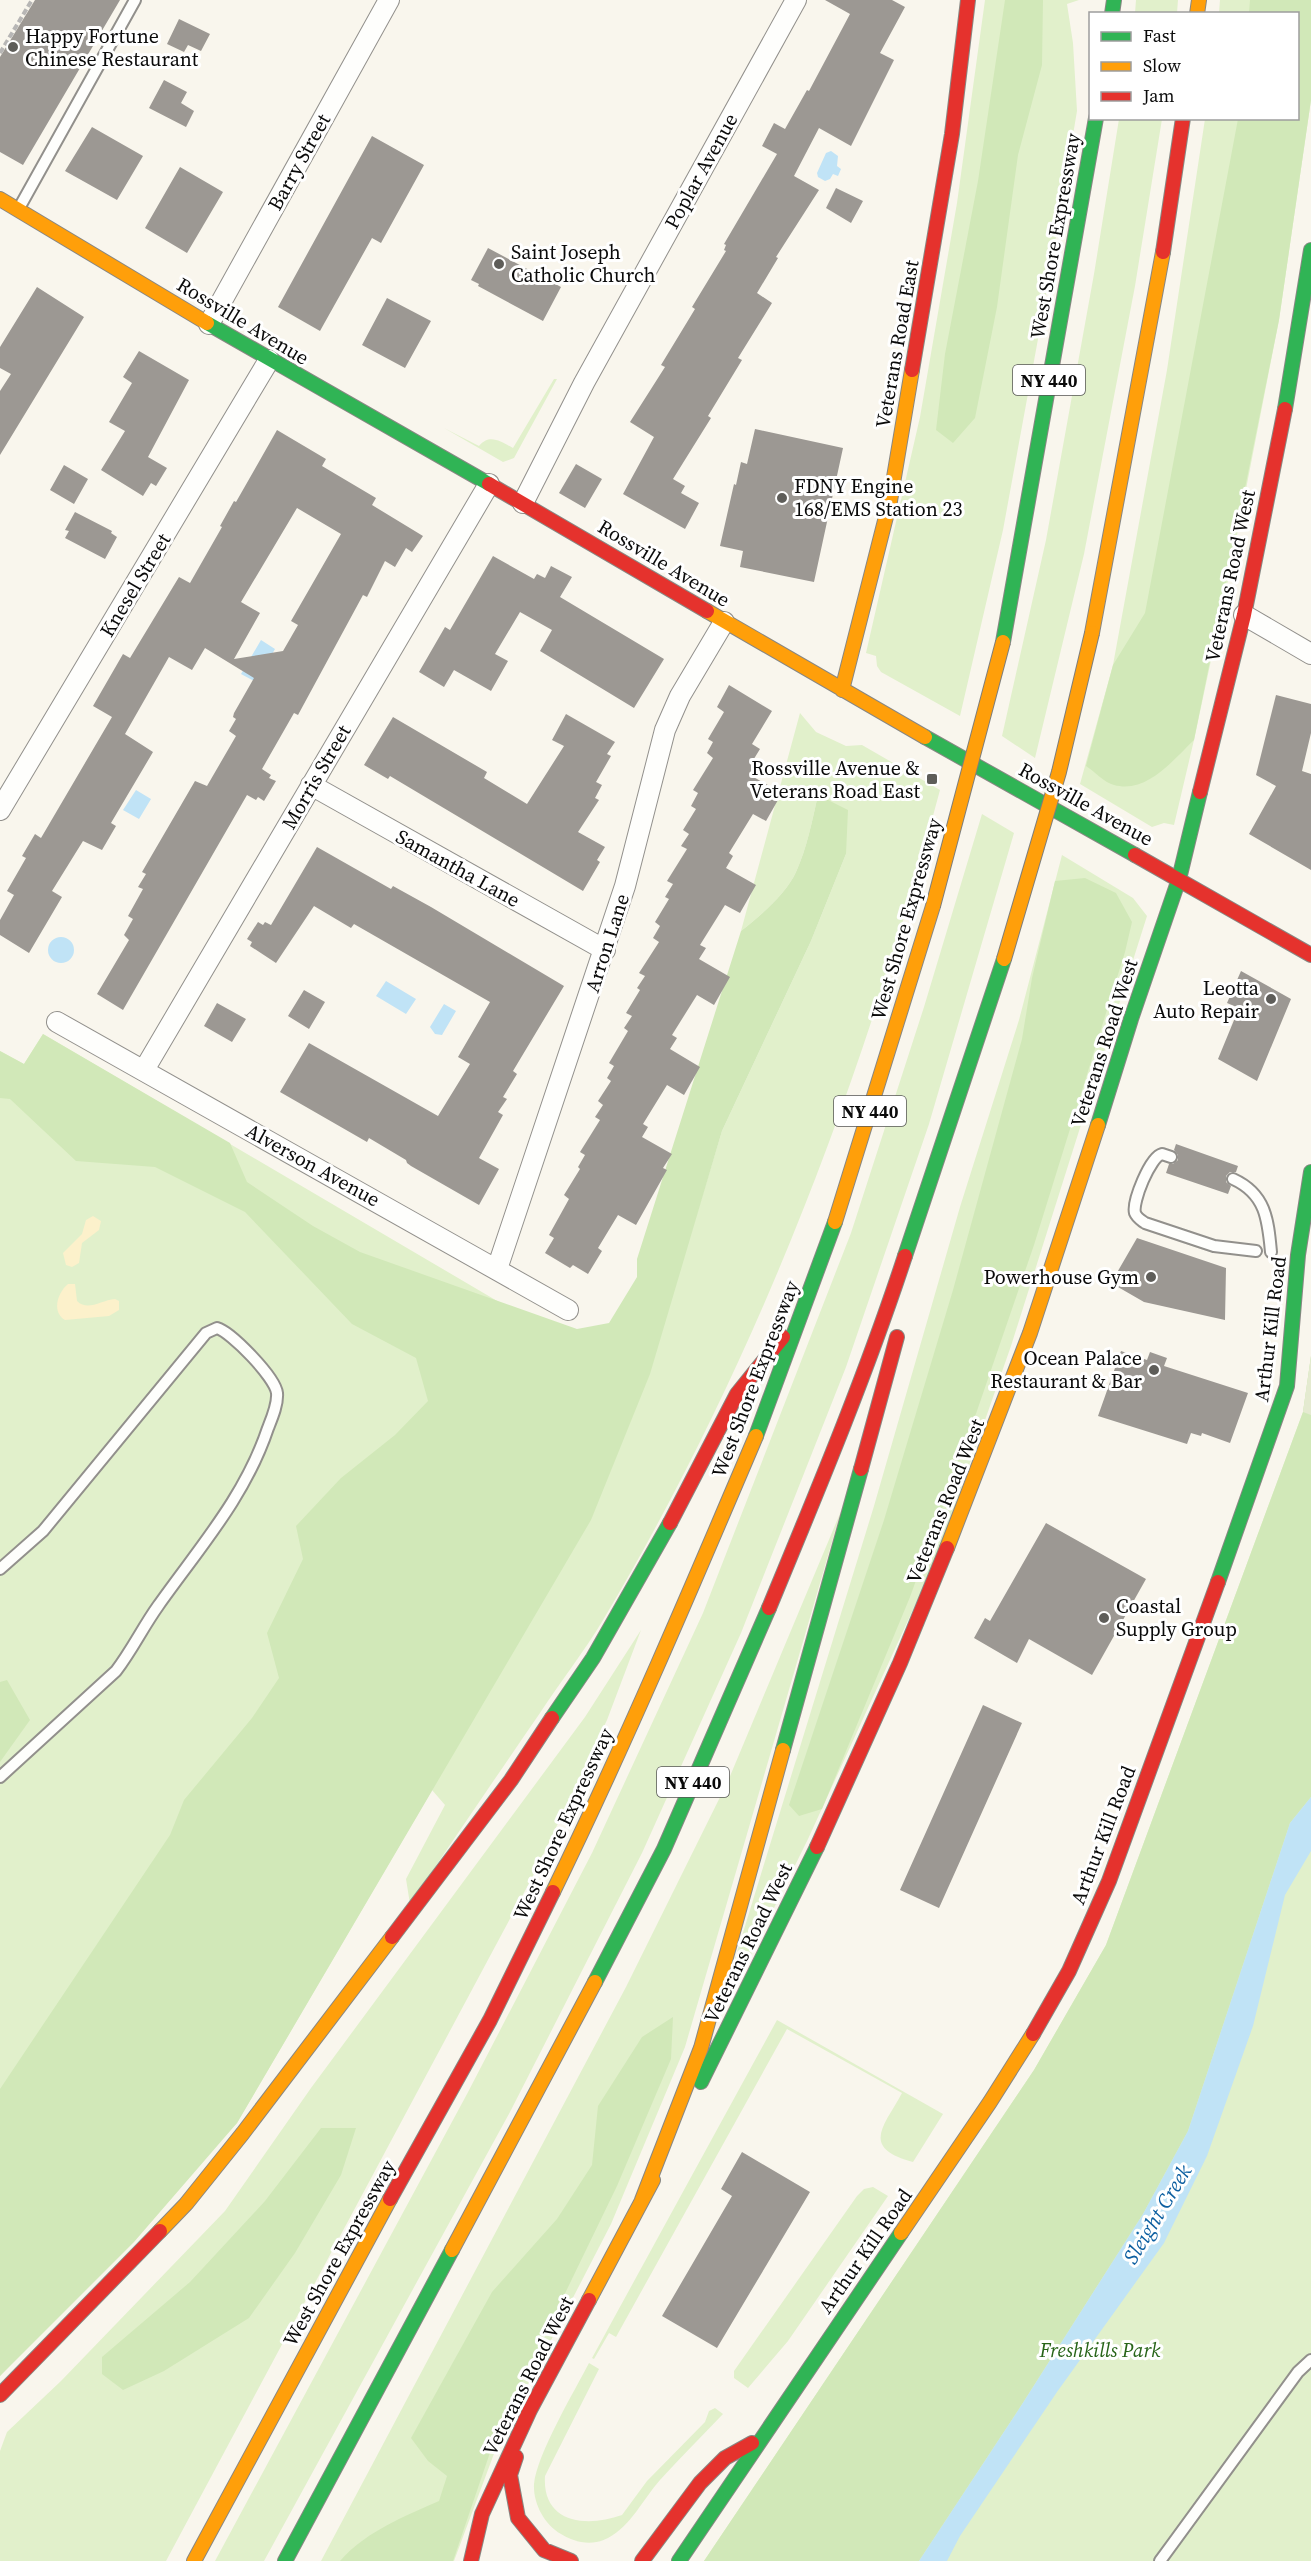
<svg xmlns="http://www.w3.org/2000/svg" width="1311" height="2561" font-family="'Source Serif 4',serif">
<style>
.green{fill:#e1f0cb}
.forest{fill:#d1e8b8}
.sand{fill:#fcf1cb}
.cemetery{fill:#e4ead0}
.water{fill:#c0e3f6}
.building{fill:#9c9893;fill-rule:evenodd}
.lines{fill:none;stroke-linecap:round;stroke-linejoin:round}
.lane-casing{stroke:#92908c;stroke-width:14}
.street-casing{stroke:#92908c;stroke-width:22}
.fast-casing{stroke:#888783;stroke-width:16}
.slow-casing{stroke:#888783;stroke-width:16}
.jam-casing{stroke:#888783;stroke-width:16}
.path{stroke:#b7b6b5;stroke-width:4;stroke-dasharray:6 3;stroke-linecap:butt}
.lane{stroke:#fefefc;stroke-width:10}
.street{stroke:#fefefc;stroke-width:20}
.fast{stroke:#30b455;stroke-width:14}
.slow{stroke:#ff9f0a;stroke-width:14}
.jam{stroke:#e5322d;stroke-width:14}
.slow-bridge-casing{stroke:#7f7e7a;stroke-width:16;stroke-linecap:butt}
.slow-bridge{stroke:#ff9f0a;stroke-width:14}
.poi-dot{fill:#5e5d59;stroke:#fff;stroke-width:2}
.labels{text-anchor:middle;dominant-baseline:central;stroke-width:6;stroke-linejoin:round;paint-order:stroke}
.shield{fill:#fff;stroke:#545454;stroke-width:1.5}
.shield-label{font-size:18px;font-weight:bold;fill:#0a0a0a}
.poi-label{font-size:20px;fill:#0a0a0a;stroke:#fff;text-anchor:start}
.street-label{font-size:20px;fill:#0a0a0a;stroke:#fff}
.park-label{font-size:20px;font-style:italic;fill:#276418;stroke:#fff}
.water-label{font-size:21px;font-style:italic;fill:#0e60a1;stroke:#fff}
</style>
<rect width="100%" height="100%" fill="#f9f6ed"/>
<!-- green -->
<path class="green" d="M 985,0 L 1079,0 L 1067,4 L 1073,43 L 1077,111 L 1047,290 L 1003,530 L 960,716 L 881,672 L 877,666 L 876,656 L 866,653 L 920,417 L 957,203 Z
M 1136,0 L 1178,0 L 1177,13 L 1135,13 Z
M 1220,0 L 1311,0 L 1311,100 L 1279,320 L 1230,571 L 1194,740 L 1174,825 L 1164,823 L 1152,827 L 1080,784 L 1113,665 L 1167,370 L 1205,119 L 1298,118 L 1298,14 L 1219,13 Z
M 1119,119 L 1162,119 L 1135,286 L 1084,554 L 1035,758 L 1002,736 L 1046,540 L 1094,274 Z
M 554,379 L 557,379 L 514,458 L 503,462 L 444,428 L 479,446 C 490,433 501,442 513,448 Z
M 800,713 L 816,732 L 846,746 L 862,745 L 940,790 C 863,1080 757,1361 603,1620 C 584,1652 560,1682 540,1713 C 496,1777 453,1840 410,1904 L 406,1879 L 445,1805 L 432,1790 L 237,2123 L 0,2376 L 0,1051 L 24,1064 L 43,1034 L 504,1305 L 645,1385 L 722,1131 L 811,941 L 846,854 L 818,795 C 812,821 807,848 796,872 C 786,894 760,916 741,931 Z
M 982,814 L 1014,833 L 929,1124 L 846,1367 L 741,1633 L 642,1853 L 510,2112 L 264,2561 L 215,2561 L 467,2094 L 592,1853 L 703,1613 L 851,1233 L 924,1007 Z
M 1062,855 L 1133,898 L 1147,916 L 1011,1346 L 937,1557 L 808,1839 L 739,1979 L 730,1975 L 874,1506 L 960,1207 L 1019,1020 Z
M 1311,1356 L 1311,2561 L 704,2561 L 1034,2070 L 1106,1945 L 1303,1412 Z
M 841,1511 L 685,2047 L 611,2224 L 498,2443 L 454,2561 L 321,2561 L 626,1987 L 728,1781 Z
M 641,1630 L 607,1720 L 534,1874 L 166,2561 L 0,2561 L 0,2451 L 7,2432 L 61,2381 L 225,2211 L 311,2088 L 585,1717 Z
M 777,2020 L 943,2114 L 913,2162 C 859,2148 885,2125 902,2093 L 787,2029 L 616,2337 L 609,2333 L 594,2359 L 592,2358 Z
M 873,2187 L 888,2196 L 788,2341 L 748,2388 L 734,2378 L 734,2371 L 857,2196 L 864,2189 Z
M 589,2363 L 599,2369 L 545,2476 C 542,2523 586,2528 622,2515 L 647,2481 L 705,2422 L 709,2411 L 715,2408 L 723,2414 C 702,2436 680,2458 660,2480 C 643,2499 631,2526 608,2538 C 593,2546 575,2543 561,2534 C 544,2524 533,2503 534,2484 C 537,2454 574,2392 589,2363 Z"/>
<!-- forest -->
<path class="forest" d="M 1005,0 L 1043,0 L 1042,65 L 1018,155 L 997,307 L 975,418 L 953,443 L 936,430 L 945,354 L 978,181 Z
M 1250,0 L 1311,0 L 1311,100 L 1279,320 L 1194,740 C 1173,760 1147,794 1114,785 C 1105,783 1094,771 1086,766 L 1113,665 L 1145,613 L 1238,119 L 1298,118 L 1298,14 L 1249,13 Z
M 818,795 L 848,810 L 846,854 L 811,941 L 722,1131 L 650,1374 L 591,1520 L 237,2123 L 134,2242 L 0,2376 L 0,2089 L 170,1835 L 184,1800 L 252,1718 L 279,1678 L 267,1633 L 303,1559 L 296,1526 L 341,1478 L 395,1435 L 428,1401 L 416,1358 L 352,1324 L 245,1212 L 155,1167 L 76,1161 L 10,1099 L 0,1098 L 0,1051 L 24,1064 L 43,1034 L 230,1143 L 247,1182 L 313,1226 L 360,1252 L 577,1329 L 609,1323 L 637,1277 L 637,1259 L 741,931 C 760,916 786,894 796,872 C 807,848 812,821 818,795 Z
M 1085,878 L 1116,893 L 1132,922 L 1125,952 L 1034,1245 L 968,1437 L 910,1597 L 822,1809 L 799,1816 L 789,1805 L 884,1520 L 953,1290 L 1022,1039 L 1032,978 L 1055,881 Z
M 1311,1356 L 1311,1797 L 1290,1823 L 1188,2131 L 1143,2214 L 1019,2409 L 919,2561 L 704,2561 L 1034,2070 L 1106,1945 L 1303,1412 Z
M 7,1680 L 30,1720 L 0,1762 L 0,1682 Z
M 673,2017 L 671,2059 L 617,2186 L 495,2438 L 453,2561 L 340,2561 C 365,2532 405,2516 439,2501 L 447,2476 L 428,2461 L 411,2438 L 492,2292 L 557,2219 L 592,2165 L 598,2106 L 642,2037 Z
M 321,2128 L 356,2128 L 341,2175 L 295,2253 L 249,2318 L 164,2371 L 123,2390 L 102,2374 L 102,2357 L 190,2282 L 265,2201 Z"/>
<!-- sand -->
<path class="sand" d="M 93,1216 L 101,1221 L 99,1230 L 82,1243 L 79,1263 L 72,1267 L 66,1265 L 63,1253 L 82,1234 L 86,1220 Z
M 68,1284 L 75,1284 L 77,1301 C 88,1312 101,1300 115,1299 L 119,1301 L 119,1310 L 109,1316 L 65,1320 C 51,1312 58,1292 68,1284 Z"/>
<!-- cemetery -->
<path class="cemetery" d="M 1311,1356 L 1311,1415 L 1303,1412 Z"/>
<!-- water -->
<path class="water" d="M 831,151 L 838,156 L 837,166 L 841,169 L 838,176 L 833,174 L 830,179 L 825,181 L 818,177 L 817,173 L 826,153 Z
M 261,640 L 275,649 L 256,682 L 241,674 Z
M 136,790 L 151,799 L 139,819 L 123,810 Z
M48 950a13 13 0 1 1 26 0a13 13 0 1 1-26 0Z
M 386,981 L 416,999 L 406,1014 L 376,996 Z
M 444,1004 L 456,1011 L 442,1035 L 435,1034 L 430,1027 Z
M 1311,1797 L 1311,1851 L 1285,1895 L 1253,2026 L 1207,2156 L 1164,2243 L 1057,2392 L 960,2536 L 947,2561 L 919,2561 L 1019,2409 L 1143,2214 L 1188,2131 L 1290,1823 Z"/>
<!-- building -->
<path class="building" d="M 35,0 L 120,0 L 23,165 L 0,152 L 0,57 Z
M 825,0 L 892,0 L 905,7 L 880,53 L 894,60 L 851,146 L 819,128 L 794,176 L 819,190 L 776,257 L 778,258 L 757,293 L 772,303 L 738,358 L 742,360 L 708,416 L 711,418 L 673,479 L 685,486 L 681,493 L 699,503 L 685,529 L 623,494 L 654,437 L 630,422 L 665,367 L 661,365 L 695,309 L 692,307 L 726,251 L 724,250 L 726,245 L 724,244 L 777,154 L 762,146 L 774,123 L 785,129 L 807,90 L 809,91 L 850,14 Z
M 179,19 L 210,34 L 201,51 L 188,45 L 184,52 L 167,44 Z
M 164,80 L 187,92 L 181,103 L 194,111 L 186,127 L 149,108 Z
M 92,127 L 143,156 L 117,200 L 65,171 Z
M 372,136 L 424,165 L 381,243 L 372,238 L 320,331 L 278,307 Z
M 180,167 L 223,192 L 187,253 L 145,228 Z
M 836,188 L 863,201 L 851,223 L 826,208 Z
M 488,248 L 561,287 L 543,321 L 478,286 L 479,284 L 471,280 Z
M 37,287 L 84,317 L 0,455 L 0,391 L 11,374 L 0,368 L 0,347 Z
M 387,298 L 431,321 L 405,368 L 362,345 Z
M 139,351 L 189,380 L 148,457 L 167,468 L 156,486 L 151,483 L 143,496 L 101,470 L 125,431 L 109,422 L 132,383 L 123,377 Z
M 755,429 L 843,448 L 814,582 L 740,567 L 743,551 L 720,546 L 734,484 L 736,485 L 741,462 L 747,464 Z
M 277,430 L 326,459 L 322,466 L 376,498 L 372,505 L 423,536 L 412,552 L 406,548 L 395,567 L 385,561 L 367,597 L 363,595 L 298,715 L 294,713 L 262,769 L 271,775 L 269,778 L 276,781 L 264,801 L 258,797 L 256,800 L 247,795 L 123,1010 L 97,994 L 129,940 L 124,935 L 133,919 L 128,916 L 143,889 L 138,887 L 146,874 L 142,872 L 195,781 L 207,786 L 236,736 L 229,731 L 236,719 L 233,717 L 234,713 L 254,678 L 205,648 L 192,670 L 169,657 L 125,734 L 153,752 L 111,823 L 116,826 L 102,850 L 83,841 L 52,891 L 62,897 L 29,953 L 0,935 L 0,920 L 14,895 L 7,891 L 26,858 L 22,856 L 35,834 L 41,838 L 112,717 L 93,706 L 123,654 L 130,658 L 179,577 L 190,583 L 222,527 L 220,526 L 234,501 L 236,502 ZM 297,508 L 341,534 L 291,621 L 298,625 L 283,651 L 234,659 L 260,613 L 241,602 Z
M 576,464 L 602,479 L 585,508 L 559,493 Z
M 64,465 L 88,479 L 74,504 L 50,490 Z
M 75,512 L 112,531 L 111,533 L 117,537 L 105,559 L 65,538 L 69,531 L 65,530 Z
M 493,556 L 534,579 L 537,574 L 545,578 L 551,566 L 572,577 L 560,597 L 664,659 L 634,708 L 540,651 L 552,630 L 520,612 L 495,654 L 508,661 L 491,691 L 454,670 L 444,687 L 419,672 L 445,627 L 450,630 Z
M 729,685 L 772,711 L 752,744 L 760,749 L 752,762 L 757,764 L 750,775 L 782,793 L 766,821 L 753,814 L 729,853 L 733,856 L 726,868 L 756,885 L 740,913 L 725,905 L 700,945 L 706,948 L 699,959 L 730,977 L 714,1005 L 697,995 L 672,1035 L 677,1038 L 670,1049 L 700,1067 L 684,1095 L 667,1085 L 643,1124 L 648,1127 L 642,1137 L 672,1154 L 663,1168 L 667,1170 L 636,1225 L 618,1215 L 598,1248 L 602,1251 L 588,1274 L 573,1265 L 570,1268 L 545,1253 L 554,1238 L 549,1235 L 569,1199 L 564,1195 L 580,1169 L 578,1167 L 585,1155 L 580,1152 L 600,1120 L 595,1117 L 603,1105 L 598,1101 L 611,1081 L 607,1078 L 614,1066 L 609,1063 L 628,1031 L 624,1028 L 632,1016 L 626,1013 L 640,990 L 637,988 L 645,976 L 639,973 L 659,942 L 653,938 L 660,926 L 655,922 L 669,899 L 665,897 L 673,884 L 667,881 L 687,849 L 681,846 L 689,834 L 683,830 L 696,809 L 691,806 L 698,793 L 693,790 L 713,758 L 707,753 L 713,742 L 708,739 L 724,712 L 717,707 Z
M 1276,695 L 1311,704 L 1311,733 L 1302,771 L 1311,774 L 1311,870 L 1249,834 L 1276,786 L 1256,775 Z
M 566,714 L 615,742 L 607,754 L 611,756 L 596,782 L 602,785 L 595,798 L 599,800 L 578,832 L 605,847 L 597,860 L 600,862 L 583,891 L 390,776 L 388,779 L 364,765 L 393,717 L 487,772 L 484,778 L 527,804 L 564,746 L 552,740 Z
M 317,847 L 391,889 L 393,886 L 431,907 L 564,986 L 513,1071 L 517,1074 L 503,1097 L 507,1099 L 498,1112 L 503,1115 L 479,1158 L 499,1169 L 479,1205 L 411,1166 L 407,1163 L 406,1160 L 369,1138 L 367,1142 L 280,1092 L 309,1043 L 438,1116 L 470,1064 L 458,1057 L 490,1002 L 354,924 L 351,928 L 314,906 L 276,963 L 250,946 L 252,942 L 247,939 L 258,922 L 263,925 L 265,922 L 271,925 Z
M 1241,971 L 1291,999 L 1257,1081 L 1218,1059 L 1239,1008 L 1227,1003 Z
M 304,990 L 325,1002 L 309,1029 L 288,1016 Z
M 217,1003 L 246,1019 L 232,1042 L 204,1026 Z
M 1176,1144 L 1238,1166 L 1236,1172 L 1230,1172 L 1226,1176 L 1226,1182 L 1231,1186 L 1228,1194 L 1166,1173 L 1169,1164 L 1173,1164 L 1178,1160 L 1178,1155 L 1174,1150 Z
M 1137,1238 L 1226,1268 L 1225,1320 L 1144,1302 L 1111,1283 Z
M 1121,1351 L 1147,1360 L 1150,1352 L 1167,1358 L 1164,1366 L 1248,1393 L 1230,1443 L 1202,1433 L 1201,1436 L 1191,1433 L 1187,1444 L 1098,1416 Z
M 1046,1523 L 1146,1579 L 1092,1675 L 1029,1639 L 1017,1663 L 974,1638 L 985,1618 L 990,1621 Z
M 983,1705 L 1022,1723 L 939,1908 L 900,1890 Z
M 742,2152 L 810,2192 L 717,2348 L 662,2316 L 732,2196 L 721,2189 Z"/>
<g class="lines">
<defs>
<path id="lane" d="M 18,210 L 135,0
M 1171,1157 L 1162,1154 C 1150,1157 1132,1202 1135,1213 C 1137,1218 1141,1220 1145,1223 L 1214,1246 L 1256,1251
M 1233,1179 C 1266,1194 1268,1220 1271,1252
M 0,1569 L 43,1531 L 206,1333 L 217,1328 C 231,1332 275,1377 277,1393 C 278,1404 272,1418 268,1428 C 245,1497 199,1548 158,1606 C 143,1627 132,1650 116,1671 L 0,1777
M 1160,2561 L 1298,2372 L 1311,2360"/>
<path id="street" d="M 209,324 L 389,0
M 523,503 L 584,383 L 796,0
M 1244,615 L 1311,654
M 311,785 L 605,950
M 0,810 L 269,360
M 57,1022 L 568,1310
M 144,1070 L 489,484
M 497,1269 L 625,886 L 665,730 L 680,696 L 724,622"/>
<path id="fast" d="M 1112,14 L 1114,0
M 207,323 L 489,484
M 1285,409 L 1311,250
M 1003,642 L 1096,118
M 925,737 L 1135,855
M 1098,1125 L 1131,1019 L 1179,879 L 1200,792
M 905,1256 L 1004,959
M 756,1436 L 835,1222
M 1218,1582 L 1287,1386 L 1298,1255 L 1311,1172
M 552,1718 L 593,1658 L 670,1523
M 783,1750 L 861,1469
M 595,1982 L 664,1849 L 769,1608
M 701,2082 L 817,1847
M 285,2561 L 452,2250
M 679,2561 L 901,2233"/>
<path id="slow" d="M 1197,14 L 1199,0
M 0,199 L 207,323
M 707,611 L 925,737
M 1092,633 L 1163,252
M 842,690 L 890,501 L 912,370
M 835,1222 L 933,906
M 947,1548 L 1030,1333 L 1098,1125
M 553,1892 C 626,1742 691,1589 756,1436
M 642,2200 L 701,2048 L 783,1750
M 160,2231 L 186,2204 L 243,2133 L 392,1937
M 901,2233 L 990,2102 L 1033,2034
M 452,2250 L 595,1982
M 589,2300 L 653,2180
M 194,2561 L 390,2199"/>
<path id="jam" d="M 1163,252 L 1183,118
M 912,370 L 952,134 L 968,0
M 489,484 L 707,611
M 1200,792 L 1244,615 L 1285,409
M 1135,855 L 1311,955
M 861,1469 L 897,1337
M 670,1523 L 737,1394 L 783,1337
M 769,1608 C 817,1492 866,1375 905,1256
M 817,1847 L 900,1663 L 947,1548
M 392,1937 L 511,1780 L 552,1718
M 1033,2034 L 1069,1971 L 1109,1881 L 1218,1582
M 390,2199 L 490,2020 L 553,1892
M 0,2395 L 160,2231
M 516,2457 L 510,2475 L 518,2518 L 544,2550 L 571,2561
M 471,2561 L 482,2514 L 530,2410 L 589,2300
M 642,2561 L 700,2483 L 725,2458 L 752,2443"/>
</defs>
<!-- lane casing -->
<use href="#lane" class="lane-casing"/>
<!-- street casing -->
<use href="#street" class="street-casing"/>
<!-- fast casing -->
<use href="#fast" class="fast-casing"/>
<!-- slow casing -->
<use href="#slow" class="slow-casing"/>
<!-- jam casing -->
<use href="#jam" class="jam-casing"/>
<!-- path -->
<path class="path" d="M 0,53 L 32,0"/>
<!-- lane -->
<use href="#lane" class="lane"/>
<!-- street -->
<use href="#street" class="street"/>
<!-- fast -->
<use href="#fast" class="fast"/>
<!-- slow -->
<use href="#slow" class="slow"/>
<!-- jam -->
<use href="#jam" class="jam"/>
<defs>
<path id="slow-bridge" d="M 933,906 L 1003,642
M 1004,959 L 1059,772 L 1092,633"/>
</defs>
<!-- slow-bridge casing -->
<use href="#slow-bridge" class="slow-bridge-casing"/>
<!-- slow-bridge -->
<use href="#slow-bridge" class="slow-bridge"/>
</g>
<!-- markers -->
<g class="poi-dot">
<circle cx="13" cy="47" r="6"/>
<circle cx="499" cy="264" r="6"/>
<circle cx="782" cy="498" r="6"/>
<rect x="926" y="773" width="12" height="12" rx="3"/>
<circle cx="1271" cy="999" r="6"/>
<circle cx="1151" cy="1277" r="6"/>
<circle cx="1154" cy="1370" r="6"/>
<circle cx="1104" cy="1618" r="6"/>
</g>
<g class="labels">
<!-- shield labels -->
<g class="shield">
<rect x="1013" y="365" width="72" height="30" rx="4.5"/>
<rect x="834" y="1096" width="72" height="30" rx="4.5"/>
<rect x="657" y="1767" width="72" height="30" rx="4.5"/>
</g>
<g class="shield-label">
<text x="1049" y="380">NY 440</text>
<text x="870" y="1111">NY 440</text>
<text x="693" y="1782">NY 440</text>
</g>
<!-- poi labels -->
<g class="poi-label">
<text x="25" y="36">Happy Fortune<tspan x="25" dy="23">Chinese Restaurant</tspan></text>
<text x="511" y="252">Saint Joseph<tspan x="511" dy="23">Catholic Church</tspan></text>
<text x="794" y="486">FDNY Engine<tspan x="794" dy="23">168/EMS Station 23</tspan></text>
<text x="920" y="768" text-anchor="end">Rossville Avenue &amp;<tspan x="920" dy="23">Veterans Road East</tspan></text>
<text x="1259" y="988" text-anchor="end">Leotta<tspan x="1259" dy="23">Auto Repair</tspan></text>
<text x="1139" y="1277" text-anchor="end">Powerhouse Gym</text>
<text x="1142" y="1358" text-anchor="end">Ocean Palace<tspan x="1142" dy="23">Restaurant &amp; Bar</tspan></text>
<text x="1116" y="1606">Coastal<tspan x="1116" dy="23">Supply Group</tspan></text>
</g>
<!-- street labels -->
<g class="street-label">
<text transform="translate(299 162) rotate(-61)">Barry Street</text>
<text transform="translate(701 171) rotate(-61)">Poplar Avenue</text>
<text transform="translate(1055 236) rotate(-80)">West Shore Expressway</text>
<text transform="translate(243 321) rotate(31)">Rossville Avenue</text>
<text transform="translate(897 344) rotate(-80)">Veterans Road East</text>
<text transform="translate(664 563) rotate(31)">Rossville Avenue</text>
<text transform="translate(1230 576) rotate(-78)">Veterans Road West</text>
<text transform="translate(135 585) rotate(-59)">Knesel Street</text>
<text transform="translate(316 777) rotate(-60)">Morris Street</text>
<text transform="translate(1086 804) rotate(29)">Rossville Avenue</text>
<text transform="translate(458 868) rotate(29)">Samantha Lane</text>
<text transform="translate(906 919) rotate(-74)">West Shore Expressway</text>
<text transform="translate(607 943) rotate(-72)">Arron Lane</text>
<text transform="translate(1104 1043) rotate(-72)">Veterans Road West</text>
<text transform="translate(313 1165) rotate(29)">Alverson Avenue</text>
<text transform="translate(1270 1329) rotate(-83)">Arthur Kill Road</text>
<text transform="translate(755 1379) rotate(-69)">West Shore Expressway</text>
<text transform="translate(945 1501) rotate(-68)">Veterans Road West</text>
<text transform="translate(563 1824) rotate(-65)">West Shore Expressway</text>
<text transform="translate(1103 1835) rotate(-69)">Arthur Kill Road</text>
<text transform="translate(748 1943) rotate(-64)">Veterans Road West</text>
<text transform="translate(865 2251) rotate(-55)">Arthur Kill Road</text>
<text transform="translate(339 2253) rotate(-61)">West Shore Expressway</text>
<text transform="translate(528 2376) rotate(-63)">Veterans Road West</text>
</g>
<!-- park labels -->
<g class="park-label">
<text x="1100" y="2350">Freshkills Park</text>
</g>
<!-- water labels -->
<g class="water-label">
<text transform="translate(1157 2214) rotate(-59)">Sleight Creek</text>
</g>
</g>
<!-- legend -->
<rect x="1089" y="12" width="210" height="108" fill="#ffffff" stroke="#9d9d9d" stroke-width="1.5"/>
<rect x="1101" y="32" width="30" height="9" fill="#30b455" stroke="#9d9d9d" stroke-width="1.5"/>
<text x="1143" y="42" font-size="18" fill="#0a0a0a">Fast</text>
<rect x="1101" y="62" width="30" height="9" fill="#ff9f0a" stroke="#9d9d9d" stroke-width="1.5"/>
<text x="1143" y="72" font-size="18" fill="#0a0a0a">Slow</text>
<rect x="1101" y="92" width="30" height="9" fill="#e5322d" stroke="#9d9d9d" stroke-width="1.5"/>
<text x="1143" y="102" font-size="18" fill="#0a0a0a">Jam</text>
</svg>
